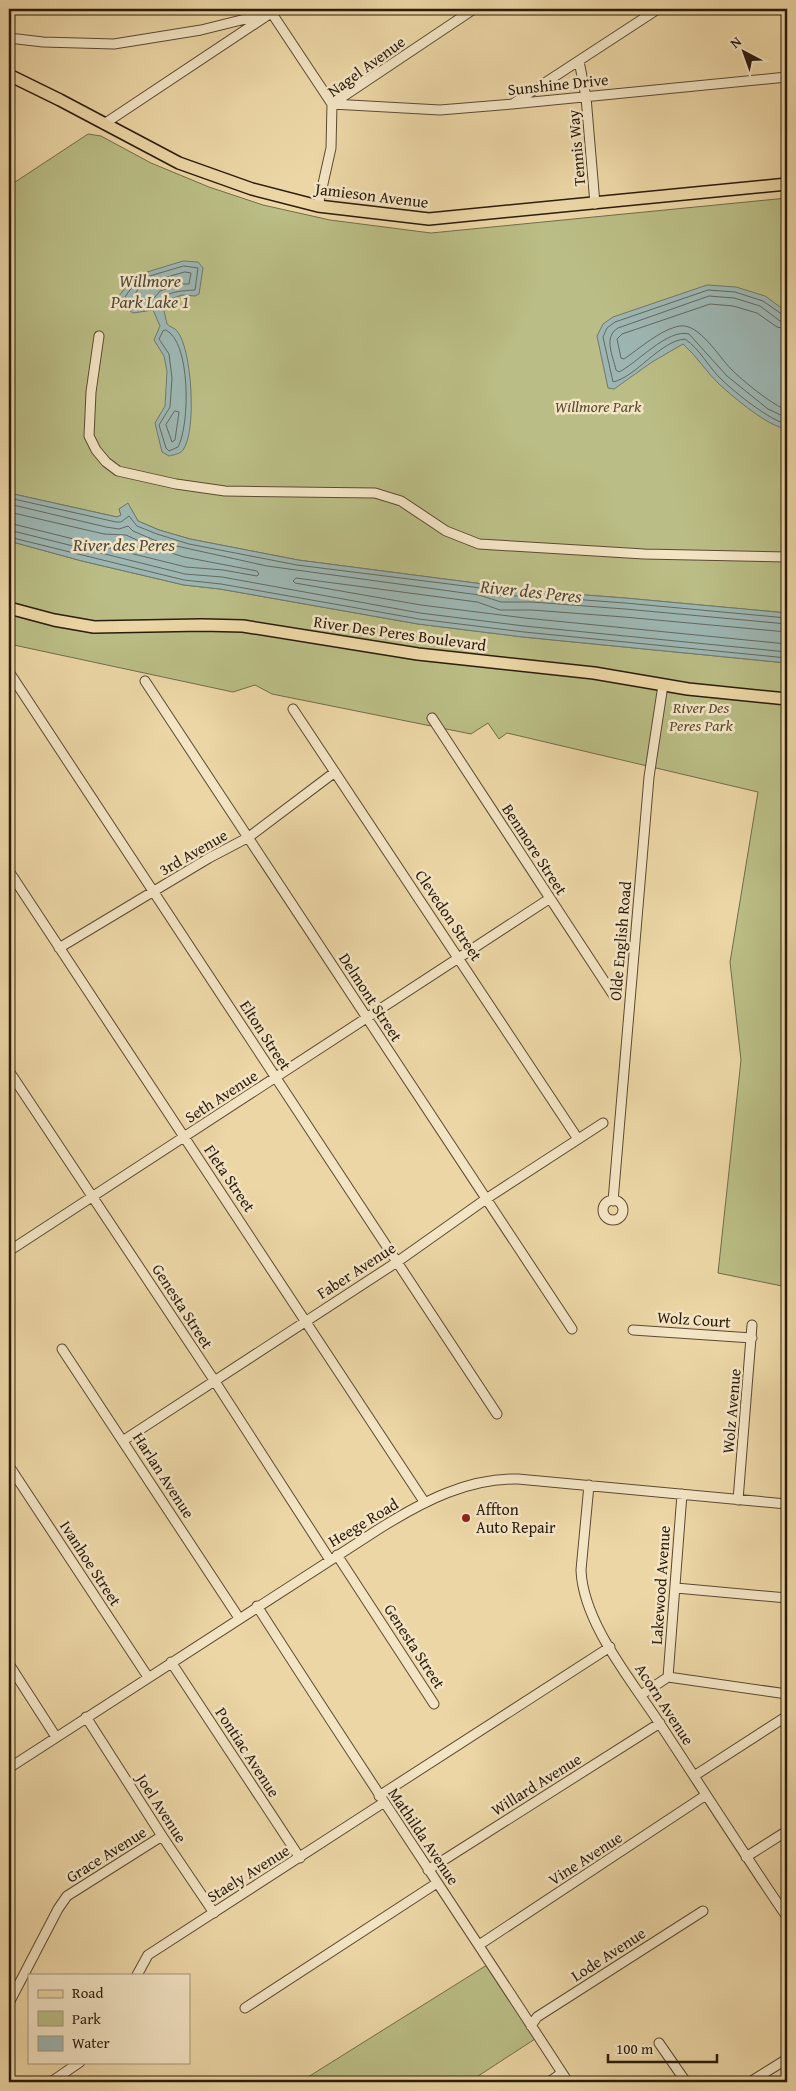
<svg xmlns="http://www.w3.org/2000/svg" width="796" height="2091" font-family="'Gentium Book Plus',serif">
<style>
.green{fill:#babd85;stroke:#726c48}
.water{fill:#9db6b2;stroke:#6f786f}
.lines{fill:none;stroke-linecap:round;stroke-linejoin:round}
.shore{stroke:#64685e;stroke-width:1}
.minor-casing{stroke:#5b4a32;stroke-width:11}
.major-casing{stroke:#2b1b0b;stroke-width:14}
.minor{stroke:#f3e4c4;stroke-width:9}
.major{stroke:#ecd6a5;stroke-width:11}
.poi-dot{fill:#8f2418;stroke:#f3e4c4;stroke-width:2}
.labels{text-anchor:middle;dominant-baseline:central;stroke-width:5;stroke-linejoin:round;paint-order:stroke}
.street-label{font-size:16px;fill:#2b1b0b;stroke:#f3e4c4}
.park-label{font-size:16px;font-style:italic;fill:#564c30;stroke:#f3e4c4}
.poi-label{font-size:16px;fill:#2b1b0b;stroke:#f3e4c4;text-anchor:start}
.water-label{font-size:18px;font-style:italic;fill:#4d4a3d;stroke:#f3e4c4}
</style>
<rect width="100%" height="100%" fill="#ecd6a5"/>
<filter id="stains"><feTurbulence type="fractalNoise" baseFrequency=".004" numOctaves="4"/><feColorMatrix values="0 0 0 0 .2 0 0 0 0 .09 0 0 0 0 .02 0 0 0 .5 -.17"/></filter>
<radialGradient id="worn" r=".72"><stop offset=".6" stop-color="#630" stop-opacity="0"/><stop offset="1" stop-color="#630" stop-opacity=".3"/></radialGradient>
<!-- green -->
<path class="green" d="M 88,134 L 101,136 L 151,163 L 209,187 L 263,205 L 330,220 L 431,233 L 787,198 L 787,613 L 625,598 L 532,591 L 503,591 L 483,584 L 298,560 L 190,539 L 159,530 L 138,521 L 128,504 L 119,509 L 121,515 L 117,517 L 9,493 L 9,186 Z
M 9,541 L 82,561 L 184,585 L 220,589 L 418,624 L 523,637 L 787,663 L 787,1287 L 718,1273 L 741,1060 L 730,962 L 758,792 L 507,733 L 499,739 L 488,723 L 471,734 L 272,694 L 255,685 L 233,692 L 9,644 Z
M 487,1965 L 535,2039 L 469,2082 L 300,2082 Z"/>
<!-- water -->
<path class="water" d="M 183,261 L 198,262 L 203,268 L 199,294 L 195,296 L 182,295 L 165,301 L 163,306 L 167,324 C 170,327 175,328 177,331 C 192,348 197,432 183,450 C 180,454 173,455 169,456 L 162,452 L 155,423 L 165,406 L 167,371 L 164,356 L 154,340 L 160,326 L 153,310 L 133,313 L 129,310 L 119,296 L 134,276 Z
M 707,285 L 736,287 L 765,296 L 787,312 L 787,429 C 767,426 736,399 720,385 C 706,372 697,356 683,344 L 652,362 L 614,389 L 608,388 L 597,336 L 603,324 L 613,317 Z
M 9,493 L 117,517 L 121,515 L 119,509 L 128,503 L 138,521 L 159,530 L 190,539 L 298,560 L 483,584 L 503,591 L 532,591 L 625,598 L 787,613 L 787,663 L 523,637 L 418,624 L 220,589 L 184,585 L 82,561 L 9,541 Z"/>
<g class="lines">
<!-- shore -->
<path class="shore" d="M 184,266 L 198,268 L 195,290 C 180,291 165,291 157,305 L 149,304 L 137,308 L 132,306 L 125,297 L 137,280 Z
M 185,272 L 191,273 L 189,284 L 179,284 L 160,291 L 154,298 L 138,301 L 133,297 L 141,285 Z
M 787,315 L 783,315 L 763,301 L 735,292 L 708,290 L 615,322 L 607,328 L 603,337 L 613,382 C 636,377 660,341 685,339 C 700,349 709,368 722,380 C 736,393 770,421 787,424
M 787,322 L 780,321 L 760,306 L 734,298 L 709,296 L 618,328 C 603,337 613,356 616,370 L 619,372 C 636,364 668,328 689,334 L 727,376 L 768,409 L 787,418
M 787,329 L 777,327 L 757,313 L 733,306 L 710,304 L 622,334 L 617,339 L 621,358 L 624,359 C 639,349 661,329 680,326 C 699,323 719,357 731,369 C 743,381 772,405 787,410
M 166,330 C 191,342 190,425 178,447 L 169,451 L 166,448 L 159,425 L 170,407 L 172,378 L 169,354 L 159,339 L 163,331 Z
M 175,411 L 179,412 L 175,440 L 172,442 L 166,425 Z
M 9,498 L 116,522 L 121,522 L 129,516 L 137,526 L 157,534 L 189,544 L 297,565 L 481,588 L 502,596 L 532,596 L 625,603 L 787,618
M 9,504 L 106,527 L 119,529 L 128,526 L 133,531 L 154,540 L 172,545 L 267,566 L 479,595 L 501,602 L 532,602 L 625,609 L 787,624
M 9,512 L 104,534 L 126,535 L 152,547 L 184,557 L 257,571 L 259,574 L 257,576 L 223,570 L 186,567 L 9,523
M 9,530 L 185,574 L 222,577 L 420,613 L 524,626 L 787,652
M 9,537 L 184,580 L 221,584 L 419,619 L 524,632 L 787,658
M 787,632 L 624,617 L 532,610 L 500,610 L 477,602 L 296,578 L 293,581 L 295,583 L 421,605 L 525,618 L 787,644"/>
<defs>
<path id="minor" d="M 269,9 L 332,104 L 440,110 L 512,104 L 787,77
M 9,38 L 43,42 L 114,44 L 201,30 L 270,13
M 579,61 L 586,97 L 595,204
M 514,103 L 658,9
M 104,124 L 277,9
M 318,206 L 331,148 L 332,104 L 474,9
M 99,336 L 91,392 L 89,436 L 96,450 L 106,462 L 118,471 L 176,484 L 225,491 L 375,493 L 401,501 L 446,531 L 479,544 L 644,554 L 787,557
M 9,672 L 497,1414
M 145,681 L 572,1329
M 293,709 L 578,1139
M 432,718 L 614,996
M 9,871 L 425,1503
M 59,948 L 209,858 L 249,837 L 335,772
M 9,1071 L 214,1380 L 330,1560
M603 1210a10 10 0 1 1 20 0a10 10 0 1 1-20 0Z
M 613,1201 L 649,777 L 663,685
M 9,1251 L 549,899
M 633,1330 L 752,1338
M 62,1349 L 239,1618
M 124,1440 L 397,1262 L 486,1199 L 603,1123
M 9,1466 L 148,1677
M 589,1485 L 581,1570 C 583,1623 632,1681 660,1724 C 702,1788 744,1854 787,1917
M 738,1500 L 752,1325
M 337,1555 L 434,1704
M 676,1588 L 787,1598
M 257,1606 C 359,1766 465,1923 568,2082
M 171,1662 L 300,1858
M 9,1664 L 56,1737
M 668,1677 L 682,1494
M 641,1695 L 668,1677 L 787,1694
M 86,1717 L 162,1836 L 214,1913
M 9,1768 L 382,1527 C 424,1501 468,1478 518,1479 L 787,1504
M 694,1776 L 787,1716
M 379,1796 L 610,1647
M 746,1857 L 787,1831
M 428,1870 L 660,1723
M 479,1945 L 706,1795
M 137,1975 L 148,1955 L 383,1803
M 9,2003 L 58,1909 L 67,1896 L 162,1836
M 245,2008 L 437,1883
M 531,2026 L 537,2017 L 703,1911
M 659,2043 L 686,2082
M 51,2082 L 80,2062
M 549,2082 L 562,2073
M 750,2082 L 787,2059"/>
<path id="major" d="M 9,75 L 60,100 L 179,163 L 252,189 L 318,206 L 429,219 L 787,184
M 9,608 L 54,620 L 94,627 L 202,625 L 243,626 L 418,654 L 594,673 L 688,689 L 787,699"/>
</defs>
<!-- minor casing -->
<use href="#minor" class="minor-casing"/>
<!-- major casing -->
<use href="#major" class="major-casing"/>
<!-- minor -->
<use href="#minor" class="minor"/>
<!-- major -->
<use href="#major" class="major"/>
</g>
<!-- markers -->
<circle class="poi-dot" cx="466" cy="1518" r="5"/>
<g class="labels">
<!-- street labels -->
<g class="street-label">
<text transform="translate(366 66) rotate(-36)">Nagel Avenue</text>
<text transform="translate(558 84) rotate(-6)">Sunshine Drive</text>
<text transform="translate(576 148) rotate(-95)">Tennis Way</text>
<text transform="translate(372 195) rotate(7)">Jamieson Avenue</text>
<text transform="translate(400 633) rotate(8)">River Des Peres Boulevard</text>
<text transform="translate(535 849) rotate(57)">Benmore Street</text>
<text transform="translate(193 852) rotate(-30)">3rd Avenue</text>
<text transform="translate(449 915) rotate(56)">Clevedon Street</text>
<text transform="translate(620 941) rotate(-85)">Olde English Road</text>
<text transform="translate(371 997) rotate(57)">Delmont Street</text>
<text transform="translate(266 1035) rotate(57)">Elton Street</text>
<text transform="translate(221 1096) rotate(-33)">Seth Avenue</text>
<text transform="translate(230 1178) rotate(56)">Fleta Street</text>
<text transform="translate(356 1270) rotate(-33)">Faber Avenue</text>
<text transform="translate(183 1306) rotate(57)">Genesta Street</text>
<text transform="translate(694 1319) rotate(4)">Wolz Court</text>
<text transform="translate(731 1411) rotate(-85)">Wolz Avenue</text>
<text transform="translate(164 1475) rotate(57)">Harlan Avenue</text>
<text transform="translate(363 1522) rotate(-31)">Heege Road</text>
<text transform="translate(91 1563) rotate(57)">Ivanhoe Street</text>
<text transform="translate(660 1585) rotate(-86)">Lakewood Avenue</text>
<text transform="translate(415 1646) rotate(57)">Genesta Street</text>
<text transform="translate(665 1704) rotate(57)">Acorn Avenue</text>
<text transform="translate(248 1752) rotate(57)">Pontiac Avenue</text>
<text transform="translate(536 1784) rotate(-32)">Willard Avenue</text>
<text transform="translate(162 1808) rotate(57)">Joel Avenue</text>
<text transform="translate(424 1836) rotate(56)">Mathilda Avenue</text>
<text transform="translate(106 1854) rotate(-32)">Grace Avenue</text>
<text transform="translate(585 1858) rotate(-33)">Vine Avenue</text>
<text transform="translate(248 1873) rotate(-32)">Staely Avenue</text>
<text transform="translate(608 1954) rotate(-33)">Lode Avenue</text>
</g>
<!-- park labels -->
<g class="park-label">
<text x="598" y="406">Willmore Park</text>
<text x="701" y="707">River Des<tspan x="701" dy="18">Peres Park</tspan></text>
</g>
<!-- poi labels -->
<g class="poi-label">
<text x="476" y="1509">Affton<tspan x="476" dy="18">Auto Repair</tspan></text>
</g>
<!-- water labels -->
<g class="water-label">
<text x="150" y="280">Willmore<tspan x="150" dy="21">Park Lake 1</tspan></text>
<text x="124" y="544">River des Peres</text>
<text transform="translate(531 591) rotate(6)">River des Peres</text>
</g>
</g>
<!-- margin -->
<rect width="796" height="2091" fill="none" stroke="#ecd6a5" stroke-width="30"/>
<rect x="10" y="10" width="776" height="2071" fill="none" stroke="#2b1b0b" stroke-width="2.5"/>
<rect x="15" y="15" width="766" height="2061" fill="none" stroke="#2b1b0b"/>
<!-- legend -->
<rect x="28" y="1974" width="162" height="90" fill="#f3e4c4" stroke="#a3947a"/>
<rect x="38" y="1990" width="25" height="8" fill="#ecd6a5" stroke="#a3947a"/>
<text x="72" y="1998" font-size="15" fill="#2b1b0b">Road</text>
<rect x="38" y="2011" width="25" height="15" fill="#babd85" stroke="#a3947a"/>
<text x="72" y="2024" font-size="15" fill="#2b1b0b">Park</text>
<rect x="38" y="2036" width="25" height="15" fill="#9db6b2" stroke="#a3947a"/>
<text x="72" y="2048" font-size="15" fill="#2b1b0b">Water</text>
<!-- north arrow -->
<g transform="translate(744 52) rotate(319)" stroke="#f3e4c4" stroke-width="4" paint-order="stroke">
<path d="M0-4L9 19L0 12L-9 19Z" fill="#2b1b0b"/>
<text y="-8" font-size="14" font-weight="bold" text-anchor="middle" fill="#2b1b0b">N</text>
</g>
<!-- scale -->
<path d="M608 2054v8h109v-8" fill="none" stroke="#2b1b0b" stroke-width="2.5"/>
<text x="616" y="2054" font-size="15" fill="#2b1b0b" stroke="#f3e4c4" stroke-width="4" paint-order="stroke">100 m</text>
<rect width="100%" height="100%" filter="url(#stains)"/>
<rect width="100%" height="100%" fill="url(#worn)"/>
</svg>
